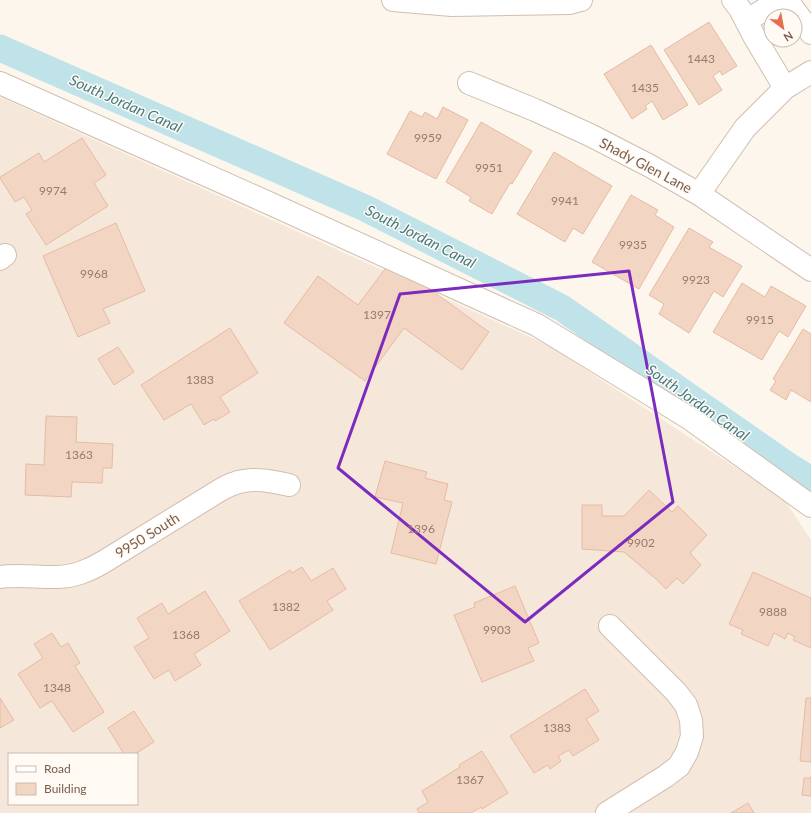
<svg xmlns="http://www.w3.org/2000/svg" width="811" height="813" font-family="Lato,sans-serif">
<style>
.residential{fill:#f5e8da;fill-rule:evenodd}
.lines{fill:none;stroke-linecap:round;stroke-linejoin:round}
.canal{stroke:#bfe3e8;stroke-width:27}
.building{fill:#f3d5c3;stroke:#e6bba3}
.minor-casing{stroke:#d1beb0;stroke-width:24}
.minor{stroke:#fff;stroke-width:22}
.marked{fill:none;stroke:#7b2cbf;stroke-width:3;stroke-linejoin:round}
.labels{text-anchor:middle;dominant-baseline:central;stroke-width:3;stroke-linejoin:round;paint-order:stroke}
.number-label{font-size:12px;fill:#987a6a}
.street-label{font-size:14px;fill:#7a5c4d;stroke:#fffaf3}
.water-label{font-size:15px;font-style:italic;fill:#437c86;stroke:#fffaf3}
</style>
<rect width="100%" height="100%" fill="#fdf6ec"/>
<!-- residential -->
<path class="residential" d="M 0,97 L 548,345 L 784,499 L 811,540 L 811,813 L 0,813 ZM 9,754 L 137,754 L 137,804 L 9,804 Z"/>
<g class="lines">
<!-- canal -->
<path class="canal" d="M 0,48 L 365,208 L 562,308 L 790,467 L 811,480"/>
</g>
<!-- building -->
<path class="building" d="M 709,22 L 737,66 L 722,75 L 720,71 L 713,76 L 722,90 L 699,105 L 664,50 Z
M 651,45 L 688,105 L 663,120 L 652,101 L 645,106 L 647,109 L 632,119 L 604,74 Z
M 443,107 L 468,120 L 436,179 L 387,154 L 410,111 L 422,117 L 425,112 L 437,119 Z
M 481,122 L 532,151 L 512,184 L 510,183 L 492,214 L 469,201 L 471,197 L 446,182 Z
M 82,138 L 106,175 L 94,183 L 108,206 L 46,245 L 26,214 L 32,210 L 24,197 L 15,202 L 0,178 L 0,177 L 39,153 L 44,162 Z
M 554,152 L 612,186 L 583,234 L 573,228 L 565,242 L 517,214 Z
M 631,195 L 658,210 L 655,215 L 674,227 L 639,289 L 592,262 Z
M 116,223 L 145,291 L 103,309 L 110,323 L 78,337 L 43,256 Z
M 689,228 L 713,242 L 709,247 L 742,266 L 723,297 L 714,291 L 689,333 L 659,314 L 664,304 L 649,295 Z
M 391,261 L 489,332 L 462,370 L 404,328 L 365,381 L 284,323 L 318,276 L 358,305 Z
M 742,283 L 765,297 L 771,286 L 806,306 L 788,337 L 779,331 L 762,360 L 713,332 Z
M 230,328 L 258,373 L 220,397 L 230,412 L 215,421 L 214,419 L 204,425 L 191,404 L 164,420 L 141,385 Z
M 803,329 L 811,334 L 811,402 L 791,390 L 786,400 L 770,390 L 776,381 L 773,379 Z
M 118,347 L 134,372 L 114,385 L 98,359 Z
M 46,416 L 77,417 L 76,442 L 113,444 L 112,468 L 103,468 L 102,483 L 72,482 L 71,497 L 25,495 L 26,464 L 44,465 Z
M 385,461 L 427,472 L 425,478 L 448,484 L 444,500 L 452,502 L 436,564 L 391,553 L 403,503 L 375,497 Z
M 649,490 L 672,512 L 678,506 L 707,535 L 690,553 L 701,565 L 683,584 L 677,578 L 666,589 L 656,579 L 624,552 L 582,549 L 582,505 L 602,505 L 602,516 L 624,516 Z
M 302,567 L 311,581 L 333,568 L 346,589 L 327,601 L 333,610 L 270,650 L 239,601 L 290,570 L 292,573 Z
M 753,572 L 811,598 L 811,648 L 793,640 L 795,637 L 788,633 L 785,639 L 774,633 L 768,646 L 741,634 L 743,630 L 729,624 Z
M 515,586 L 539,643 L 528,648 L 534,661 L 482,682 L 454,615 L 475,607 L 474,603 Z
M 205,591 L 230,631 L 194,654 L 201,665 L 175,681 L 169,670 L 154,679 L 134,647 L 149,638 L 137,618 L 162,603 L 168,614 Z
M 52,633 L 61,647 L 68,643 L 80,663 L 75,666 L 104,712 L 73,732 L 52,701 L 40,708 L 18,674 L 43,658 L 34,644 Z
M 585,689 L 599,711 L 586,719 L 599,740 L 573,756 L 569,750 L 558,756 L 561,761 L 550,769 L 548,765 L 534,773 L 510,736 Z
M 0,698 L 14,720 L 0,728 Z
M 806,698 L 811,698 L 811,762 L 800,761 Z
M 134,711 L 154,742 L 135,754 L 124,754 L 108,728 Z
M 482,751 L 508,793 L 482,809 L 481,807 L 471,813 L 419,813 L 417,809 L 428,802 L 422,791 L 460,767 L 459,765 Z
M 811,776 L 811,796 L 802,795 L 804,778 L 811,778 Z
M 748,803 L 754,813 L 731,813 Z"/>
<g class="lines">
<defs>
<path id="minor" d="M 393,0 L 452,5 L 570,3 L 581,0
M 733,0 L 740,9 L 754,36 L 785,88
M 787,0 L 811,33
M 746,21 L 780,0
M 0,83 L 271,204 L 537,325 L 689,418 L 811,506
M 469,83 L 535,110 L 590,135 L 650,166 L 699,194 L 811,270
M 699,194 L 745,128 L 785,88 L 811,72
M 0,259 L 5,255
M 0,577 C 6,576 12,576 19,576 C 39,576 60,580 80,573 C 89,570 97,566 105,561 L 217,492 C 225,487 234,482 244,481 C 259,478 274,482 289,485
M 607,813 L 666,776 L 679,766 L 687,752 L 692,736 L 691,720 L 686,705 L 676,692 L 610,626"/>
</defs>
<!-- minor casing -->
<use href="#minor" class="minor-casing"/>
<!-- minor -->
<use href="#minor" class="minor"/>
</g>
<!-- marked area -->
<path class="marked" d="M 629,271 L 673,502 L 525,622 L 338,468 L 400,294 Z"/>
<g class="labels">
<!-- number labels -->
<g class="number-label">
<text x="701" y="58">1443</text>
<text x="645" y="87">1435</text>
<text x="428" y="137">9959</text>
<text x="489" y="167">9951</text>
<text x="53" y="190">9974</text>
<text x="565" y="200">9941</text>
<text x="633" y="244">9935</text>
<text x="94" y="273">9968</text>
<text x="696" y="279">9923</text>
<text x="377" y="314">1397</text>
<text x="760" y="319">9915</text>
<text x="200" y="379">1383</text>
<text x="79" y="454">1363</text>
<text x="421" y="528">1396</text>
<text x="641" y="542">9902</text>
<text x="286" y="606">1382</text>
<text x="773" y="611">9888</text>
<text x="497" y="629">9903</text>
<text x="186" y="634">1368</text>
<text x="57" y="687">1348</text>
<text x="557" y="727">1383</text>
<text x="470" y="779">1367</text>
</g>
<!-- street labels -->
<g class="street-label">
<text transform="translate(646 165) rotate(28)">Shady Glen Lane</text>
<text transform="translate(147 535) rotate(-32)">9950 South</text>
</g>
<!-- water labels -->
<g class="water-label">
<text transform="translate(126 103) rotate(24)">South Jordan Canal</text>
<text transform="translate(421 236) rotate(27)">South Jordan Canal</text>
<text transform="translate(698 402) rotate(35)">South Jordan Canal</text>
</g>
</g>
<!-- legend -->
<rect x="8" y="753" width="130" height="52" fill="#fffaf3" stroke="#cabbb1"/>
<rect x="16" y="766" width="20" height="6" fill="#ffffff" stroke="#cabbb1"/>
<text x="44" y="773" font-size="12" fill="#7a5c4d">Road</text>
<rect x="16" y="783" width="20" height="12" fill="#f3d5c3" stroke="#cabbb1"/>
<text x="44" y="793" font-size="12" fill="#7a5c4d">Building</text>
<!-- north arrow -->
<g transform="translate(783 28) rotate(148)"><circle r="19" fill="#fffaf3" stroke="#cabbb1"/>
<path d="M0-3L7 15L0 10L-7 15Z" fill="#e76f51"/>
<text y="-6" font-size="11" font-weight="bold" text-anchor="middle" fill="#7a5c4d">N</text>
</g>
</svg>
